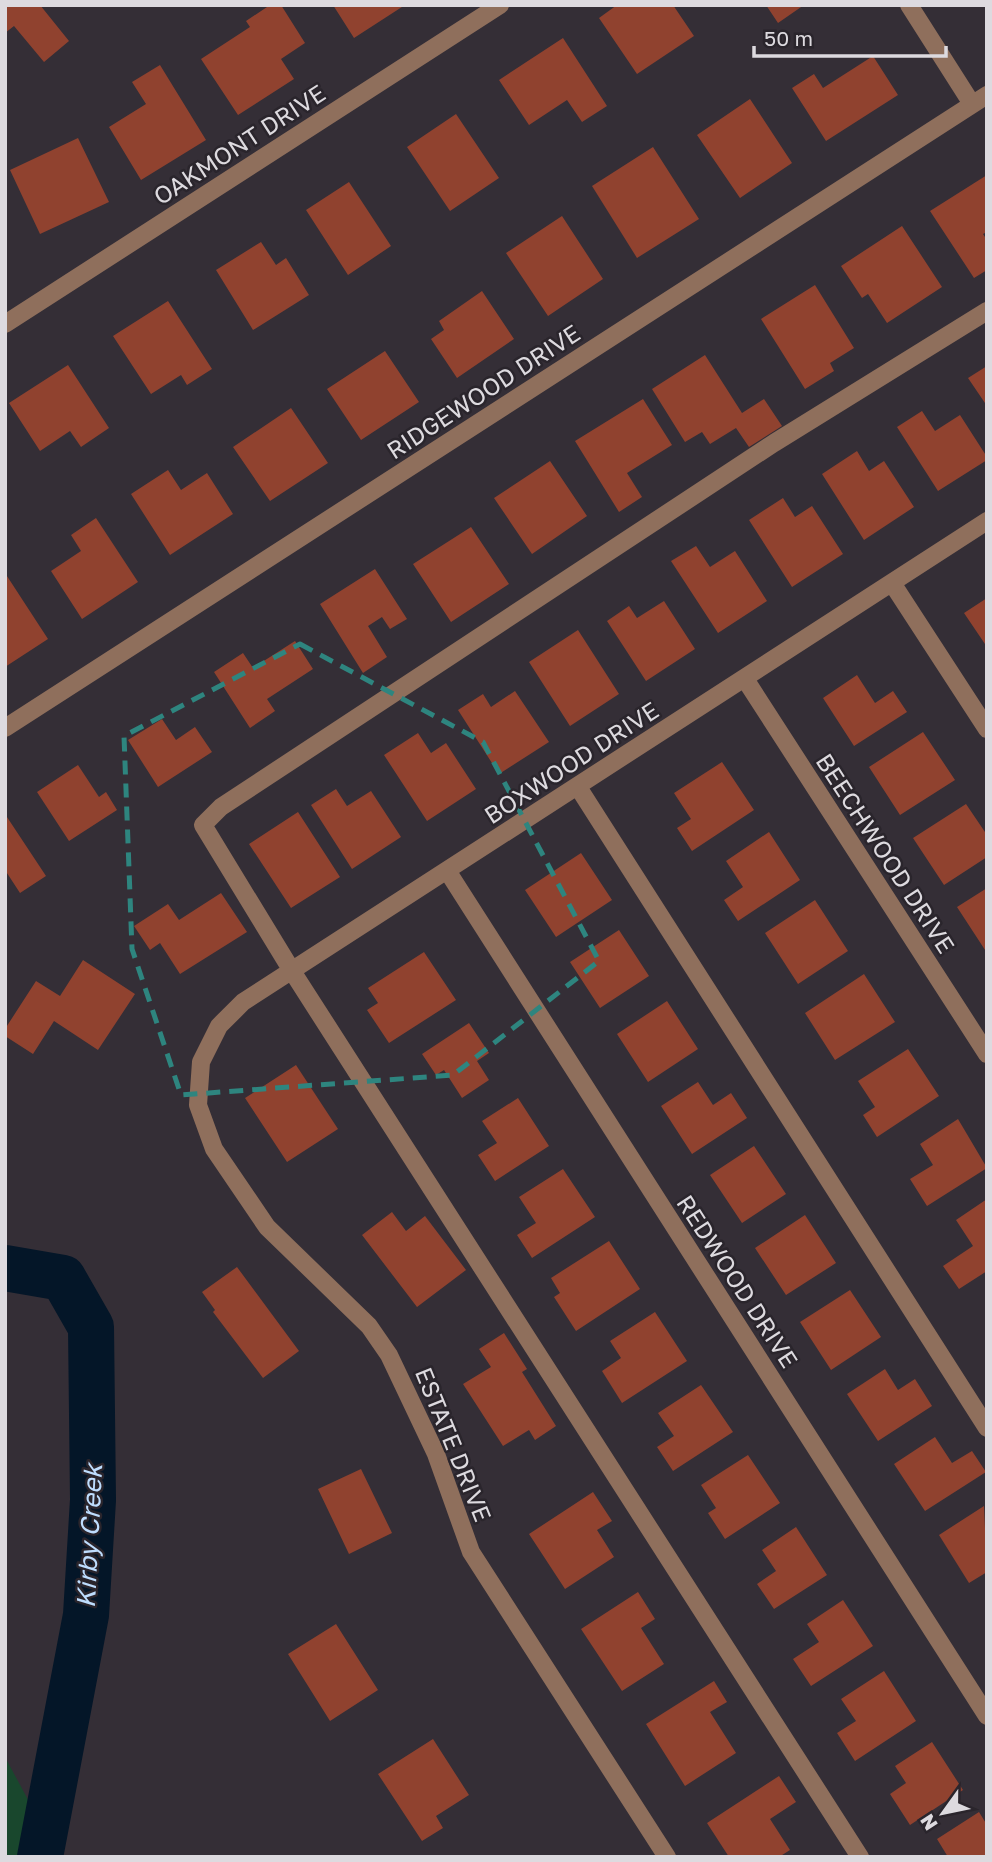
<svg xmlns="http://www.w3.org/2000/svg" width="992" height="1862" font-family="'Golos Text',sans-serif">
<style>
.green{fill:#19472d}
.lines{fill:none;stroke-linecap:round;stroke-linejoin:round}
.river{stroke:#041628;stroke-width:46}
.building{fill:#90422f}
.minor{stroke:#8f6f5c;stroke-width:18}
.marked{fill:none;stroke:#2e857f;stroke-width:5;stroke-dasharray:14 9;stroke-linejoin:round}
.labels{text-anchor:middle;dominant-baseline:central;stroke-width:5;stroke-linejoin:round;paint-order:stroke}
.street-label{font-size:24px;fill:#dddadf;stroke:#2a252c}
.water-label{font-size:26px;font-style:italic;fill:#beddfe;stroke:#2a252c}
</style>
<rect width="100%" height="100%" fill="#342e36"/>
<!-- green -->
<path class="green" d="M 5,1757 L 59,1857 L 5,1857 Z"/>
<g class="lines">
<!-- river -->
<path class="river" d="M 5,1268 L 63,1278 L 91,1327 L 93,1500 L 86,1615 L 40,1857"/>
</g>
<!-- building -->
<path class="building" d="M 5,5 L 40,5 L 69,41 L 44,62 L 14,26 L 5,33 Z
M 270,5 L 281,5 L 305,43 L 281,59 L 294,79 L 238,115 L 201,59 L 250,27 L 246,21 Z
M 333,5 L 405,5 L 354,38 Z
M 617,5 L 673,5 L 694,36 L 637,74 L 599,18 Z
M 766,5 L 804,5 L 778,23 Z
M 563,38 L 607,106 L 582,122 L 567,100 L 529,125 L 499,80 Z
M 873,56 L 898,95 L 826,141 L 792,88 L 814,74 L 823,88 Z
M 160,65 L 206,140 L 141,180 L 109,127 L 146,104 L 132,82 Z
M 750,99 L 792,163 L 740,198 L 697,135 Z
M 456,114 L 499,178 L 450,211 L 407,147 Z
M 78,138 L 109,202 L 40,234 L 10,170 Z
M 653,147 L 699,219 L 637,258 L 592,186 Z
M 987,175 L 987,232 L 983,234 L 987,240 L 987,270 L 974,278 L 930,211 Z
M 349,182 L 391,246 L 348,275 L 306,210 Z
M 562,216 L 603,279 L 548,316 L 506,253 Z
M 902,226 L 942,287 L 887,323 L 868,294 L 862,298 L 841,266 Z
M 261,242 L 276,265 L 286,258 L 309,295 L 253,330 L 216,270 Z
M 815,285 L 854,348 L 830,363 L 834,371 L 805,389 L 761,319 Z
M 482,291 L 514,339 L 457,378 L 431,339 L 444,330 L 439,321 Z
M 168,301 L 212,369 L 187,385 L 181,375 L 151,394 L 113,336 Z
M 385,351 L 419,402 L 361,440 L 327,389 Z
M 705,355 L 742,413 L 764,399 L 782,426 L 749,447 L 736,428 L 710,444 L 702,432 L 685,442 L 652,389 Z
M 68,365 L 109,428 L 81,447 L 70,431 L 40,451 L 9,403 Z
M 987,366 L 987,406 L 968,378 Z
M 643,399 L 672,445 L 627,473 L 642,497 L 619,512 L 575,441 Z
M 291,408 L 328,463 L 270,501 L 233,447 Z
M 922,411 L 935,431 L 960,415 L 987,457 L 987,460 L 938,491 L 897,427 Z
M 857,451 L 869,471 L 884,461 L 914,507 L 864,540 L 822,474 Z
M 550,461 L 587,516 L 532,554 L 494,498 Z
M 168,470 L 181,490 L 207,473 L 233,514 L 170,555 L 131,494 Z
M 783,498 L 795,517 L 812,506 L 843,554 L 792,587 L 749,520 Z
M 96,518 L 138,582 L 82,619 L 51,571 L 81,551 L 71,535 Z
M 471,527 L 509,584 L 451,622 L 413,564 Z
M 696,546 L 710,567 L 735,551 L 767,601 L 718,633 L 671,561 Z
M 375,569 L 407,619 L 390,629 L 382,617 L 368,626 L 387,657 L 363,673 L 320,604 Z
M 5,573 L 48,639 L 5,667 Z
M 987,598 L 987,647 L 964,613 Z
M 664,601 L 695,649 L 646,681 L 607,621 L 629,606 L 637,618 Z
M 578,630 L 619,694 L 570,726 L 529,662 Z
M 295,641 L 313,669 L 267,699 L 275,711 L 250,728 L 214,672 L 243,653 L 253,668 Z
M 857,675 L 875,703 L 893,691 L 907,712 L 854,746 L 823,698 Z
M 515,691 L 549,742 L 499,774 L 458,710 L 483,694 L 491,707 Z
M 162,719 L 176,740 L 195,727 L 212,752 L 158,787 L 128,740 Z
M 923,732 L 955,780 L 900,815 L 869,767 Z
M 418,733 L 431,753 L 446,743 L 476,789 L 427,821 L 384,755 Z
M 722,762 L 754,810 L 692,851 L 677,828 L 691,819 L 674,793 Z
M 78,765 L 99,797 L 106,792 L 117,810 L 69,841 L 37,792 Z
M 336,789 L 347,806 L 371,791 L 401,837 L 352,869 L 311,805 Z
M 966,804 L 987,835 L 987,857 L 944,885 L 913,838 Z
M 298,812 L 340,877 L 291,908 L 249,844 Z
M 5,814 L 46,876 L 20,893 L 5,870 Z
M 769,832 L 800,880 L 738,921 L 724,900 L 743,887 L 726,861 Z
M 581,853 L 612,900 L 556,937 L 525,890 Z
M 987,888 L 987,953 L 957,907 Z
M 221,893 L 247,932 L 180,974 L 160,943 L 150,950 L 134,926 L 168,904 L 179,920 Z
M 815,900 L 848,951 L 798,984 L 765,933 Z
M 619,930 L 649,976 L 600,1008 L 570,962 Z
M 424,952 L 456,1000 L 389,1043 L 367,1010 L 378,1003 L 368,988 Z
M 83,960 L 135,994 L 98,1050 L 54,1021 L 33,1054 L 5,1036 L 5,1029 L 36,981 L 60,996 Z
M 864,974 L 895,1022 L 835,1060 L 805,1013 Z
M 667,1001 L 698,1049 L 648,1082 L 617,1034 Z
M 469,1023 L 489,1053 L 477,1061 L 489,1080 L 462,1098 L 444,1070 L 436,1075 L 422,1054 Z
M 908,1049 L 939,1096 L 877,1137 L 863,1115 L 875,1107 L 858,1081 Z
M 296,1065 L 338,1129 L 287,1162 L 245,1098 Z
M 698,1082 L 713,1105 L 731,1093 L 747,1118 L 692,1154 L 661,1106 Z
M 518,1098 L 549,1146 L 495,1181 L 478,1155 L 497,1143 L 482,1121 Z
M 958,1119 L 987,1168 L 927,1206 L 910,1179 L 933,1165 L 920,1144 Z
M 754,1146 L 786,1194 L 742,1223 L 710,1175 Z
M 563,1169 L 595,1217 L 532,1258 L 517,1235 L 536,1223 L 519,1197 Z
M 987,1199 L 987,1271 L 959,1289 L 943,1266 L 973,1246 L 956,1220 Z
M 392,1212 L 406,1231 L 425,1216 L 466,1270 L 417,1307 L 362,1235 Z
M 805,1215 L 836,1263 L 786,1295 L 755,1248 Z
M 609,1241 L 640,1289 L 576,1331 L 554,1297 L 560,1293 L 551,1278 Z
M 237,1267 L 299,1351 L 263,1378 L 213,1312 L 215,1310 L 202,1292 Z
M 850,1290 L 881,1337 L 831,1370 L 800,1322 Z
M 655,1312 L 687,1361 L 622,1403 L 602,1371 L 621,1358 L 610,1341 Z
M 504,1333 L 527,1369 L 522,1372 L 556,1426 L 535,1440 L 529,1430 L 503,1446 L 463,1384 L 491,1367 L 479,1349 Z
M 885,1369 L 898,1390 L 915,1379 L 932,1406 L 878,1441 L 847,1394 Z
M 701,1385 L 733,1432 L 673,1471 L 657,1447 L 674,1436 L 658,1413 Z
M 935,1437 L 952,1463 L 972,1451 L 986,1472 L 925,1511 L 894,1464 Z
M 748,1455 L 780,1503 L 725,1539 L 708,1513 L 716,1508 L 701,1485 Z
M 361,1469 L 392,1533 L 349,1554 L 318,1489 Z
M 593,1492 L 612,1521 L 597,1530 L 614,1557 L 565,1589 L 529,1534 Z
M 984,1506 L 987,1572 L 969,1583 L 939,1535 Z
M 796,1527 L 827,1575 L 774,1609 L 757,1584 L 776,1571 L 762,1550 Z
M 638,1592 L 655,1619 L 641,1628 L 664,1664 L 622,1691 L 581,1629 Z
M 843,1600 L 873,1646 L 811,1686 L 793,1659 L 819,1642 L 807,1624 Z
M 336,1624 L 378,1690 L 330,1721 L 288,1654 Z
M 884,1671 L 916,1721 L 855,1761 L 837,1733 L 856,1721 L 841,1699 Z
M 714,1681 L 727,1702 L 710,1712 L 736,1753 L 685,1786 L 646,1724 Z
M 433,1739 L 469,1795 L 436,1816 L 443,1828 L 422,1841 L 378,1774 Z
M 932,1742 L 963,1790 L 910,1825 L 890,1794 L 906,1783 L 895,1766 Z
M 779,1776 L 796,1802 L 770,1819 L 790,1850 L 779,1857 L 729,1857 L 707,1823 Z
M 979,1812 L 987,1825 L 987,1857 L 948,1857 L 937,1839 Z"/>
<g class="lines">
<!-- minor -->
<path class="minor" d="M 909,5 L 972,104
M 5,324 L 500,5
M 892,583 L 987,729
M 745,679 L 987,1054
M 5,728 L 987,95
M 578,787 L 987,1428
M 448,872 L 987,1716
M 667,1857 L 471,1552 L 436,1454 L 389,1355 L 369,1326 L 267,1227 L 214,1149 L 198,1105 L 201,1062 L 219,1026 L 243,1002 L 987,521
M 860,1857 L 292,971 L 203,825 L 221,807 L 774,443 L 987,311"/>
</g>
<!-- marked area -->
<path class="marked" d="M 300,644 L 483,742 L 599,961 L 453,1075 L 181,1095 L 132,949 L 124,736 Z"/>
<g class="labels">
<!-- street labels -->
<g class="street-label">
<text transform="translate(239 144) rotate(-33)">OAKMONT DRIVE</text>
<text transform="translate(483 391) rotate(-33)">RIDGEWOOD DRIVE</text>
<text transform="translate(571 762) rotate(-33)">BOXWOOD DRIVE</text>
<text transform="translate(886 853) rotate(57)">BEECHWOOD DRIVE</text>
<text transform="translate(738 1281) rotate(57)">REDWOOD DRIVE</text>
<text transform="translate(454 1444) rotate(68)">ESTATE DRIVE</text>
</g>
<!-- water labels -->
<g class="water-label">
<text transform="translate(89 1536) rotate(-87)">Kirby Creek</text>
</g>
</g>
<!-- border -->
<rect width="992" height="1862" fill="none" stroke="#dddadf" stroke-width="14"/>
<!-- north arrow -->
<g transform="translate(943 1813) rotate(237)" stroke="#2a252c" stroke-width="5" paint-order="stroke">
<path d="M0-5L12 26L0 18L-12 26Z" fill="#dddadf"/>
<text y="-10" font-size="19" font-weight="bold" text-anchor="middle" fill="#dddadf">N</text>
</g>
<!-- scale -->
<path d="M754 46v10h192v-10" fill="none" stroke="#dddadf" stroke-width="3.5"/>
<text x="764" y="46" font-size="21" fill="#dddadf" stroke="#2a252c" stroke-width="5" paint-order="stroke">50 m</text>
</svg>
